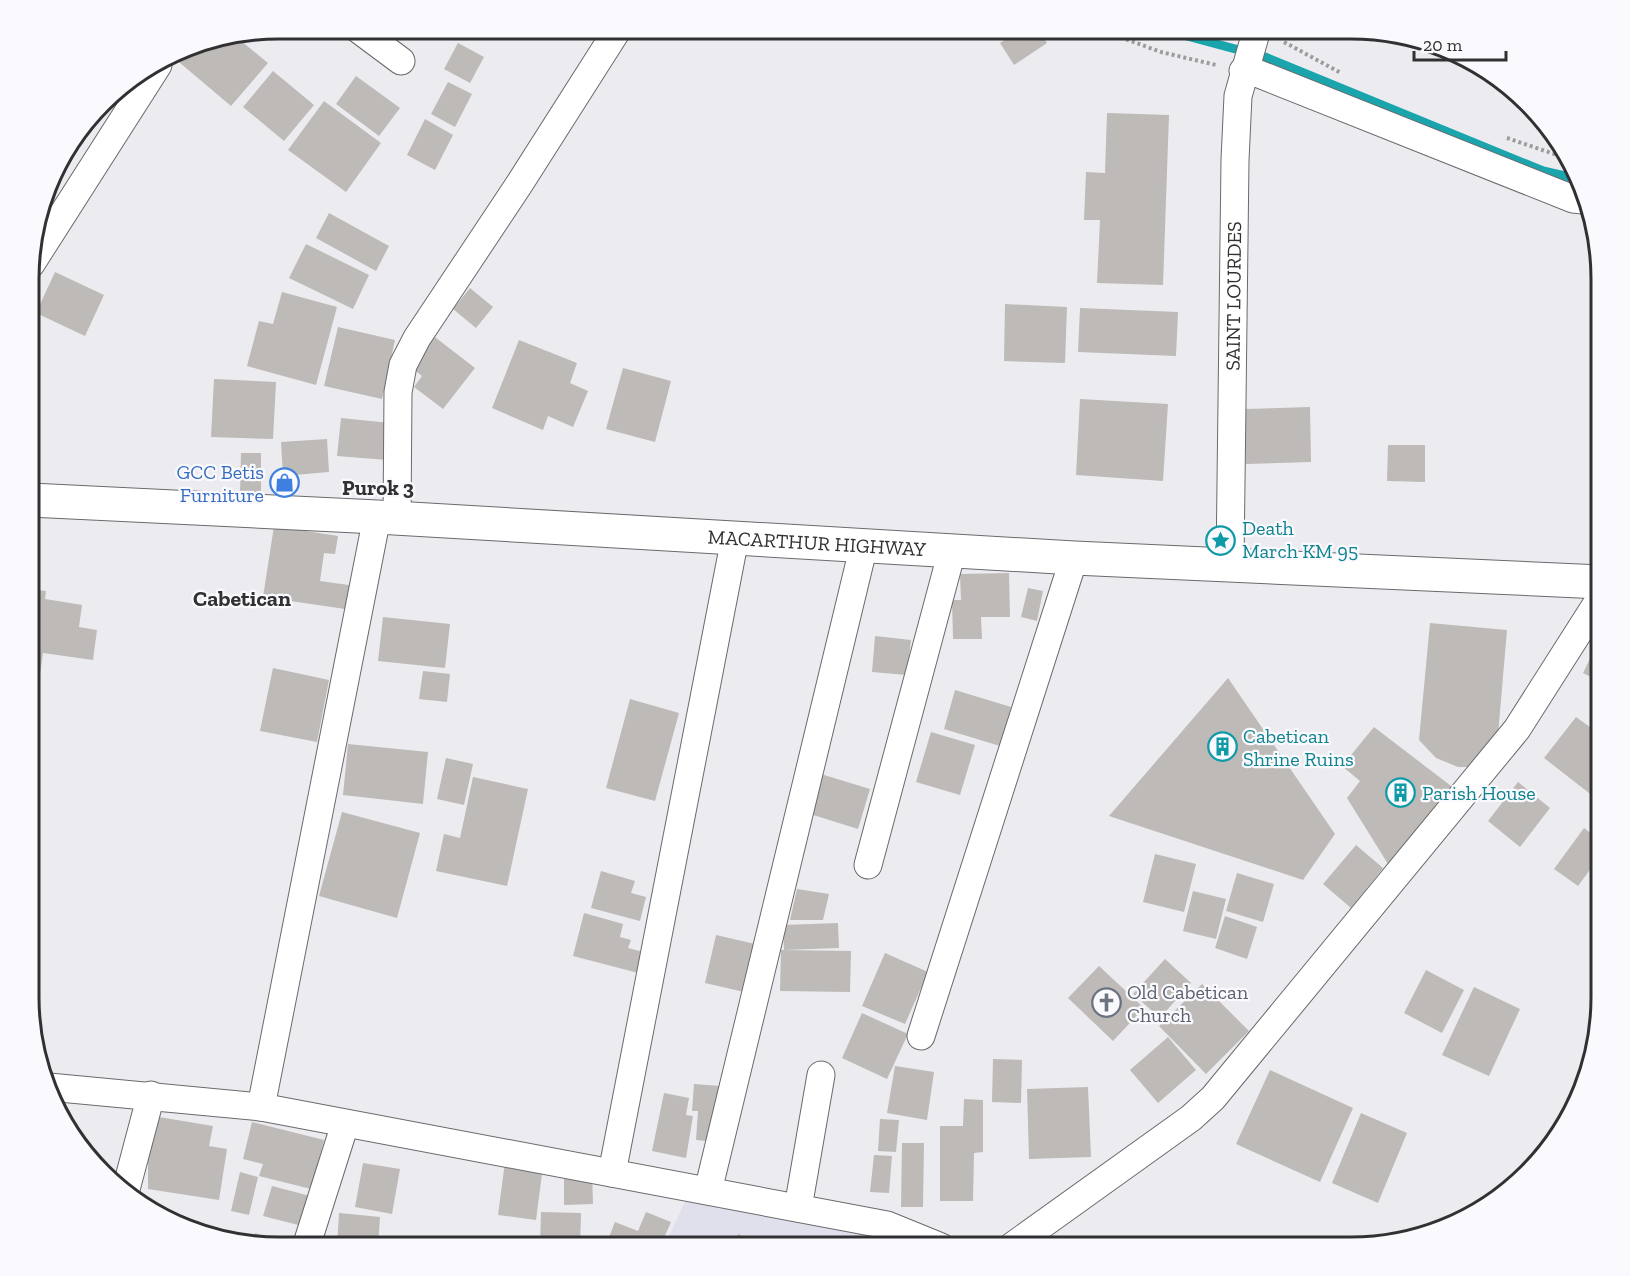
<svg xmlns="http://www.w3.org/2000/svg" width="1630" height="1276" font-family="'Zilla Slab',serif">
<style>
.built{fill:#e0e0ec}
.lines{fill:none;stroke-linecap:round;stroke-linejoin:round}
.stream{stroke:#1aa5ad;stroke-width:9}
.building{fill:#bdbab7}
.street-casing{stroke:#6a6a6d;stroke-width:29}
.secondary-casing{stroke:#6a6a6d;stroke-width:35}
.path{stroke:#9c9c9f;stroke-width:4;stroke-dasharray:3 3;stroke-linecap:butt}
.street{stroke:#fff;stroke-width:27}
.secondary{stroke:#fff;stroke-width:33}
.labels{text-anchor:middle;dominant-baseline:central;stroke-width:4.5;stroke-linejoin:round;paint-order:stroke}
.street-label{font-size:20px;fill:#313133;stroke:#fafafe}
.shop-label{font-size:20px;fill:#366cbe;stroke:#fafafe;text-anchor:end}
.culture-label{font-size:20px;fill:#0d838f;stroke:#fafafe;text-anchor:start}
.worship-label{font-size:20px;fill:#5b616d;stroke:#fafafe;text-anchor:start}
.neighbourhood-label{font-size:21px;font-weight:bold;fill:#313133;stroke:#fafafe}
.quarter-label{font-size:22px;font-weight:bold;fill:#313133;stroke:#fafafe}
.rim{fill:none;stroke:#313133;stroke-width:3}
</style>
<rect width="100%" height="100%" fill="#ececf0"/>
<!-- built -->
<path class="built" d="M 688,1195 L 928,1247 L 664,1247 Z"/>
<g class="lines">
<!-- stream -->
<path class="stream" d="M 1161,29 L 1265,57 L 1543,171 L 1578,179"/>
</g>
<!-- building -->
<path class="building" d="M 429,29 L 449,29 L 440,39 Z
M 1021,29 L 1038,29 L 1047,43 L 1014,65 L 1000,43 Z
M 235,36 L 268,63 L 231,106 L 173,57 L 198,42 Z
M 458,43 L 484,57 L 470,83 L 444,69 Z
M 273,71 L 314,105 L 284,141 L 243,107 Z
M 356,76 L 400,108 L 379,136 L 336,104 Z
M 448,82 L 472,94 L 455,127 L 431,114 Z
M 324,101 L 381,143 L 346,192 L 288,150 Z
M 1107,113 L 1169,115 L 1163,285 L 1097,283 L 1100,220 L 1084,220 L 1086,172 L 1105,173 Z
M 425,119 L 453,135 L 435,170 L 407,155 Z
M 329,213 L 389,246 L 376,271 L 316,238 Z
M 306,244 L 369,275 L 353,309 L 289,278 Z
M 55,272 L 104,295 L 85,336 L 36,313 Z
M 470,288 L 493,307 L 476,328 L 453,309 Z
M 282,292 L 337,307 L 316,385 L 247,366 L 259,321 L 273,324 Z
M 1005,304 L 1067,307 L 1065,363 L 1004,361 Z
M 1080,308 L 1178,312 L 1176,356 L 1078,352 Z
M 338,327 L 395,340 L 382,399 L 324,386 Z
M 431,334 L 475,368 L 443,409 L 414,387 L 422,376 L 407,364 Z
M 519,340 L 577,363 L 570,383 L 588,391 L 573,427 L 548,416 L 543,430 L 492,408 Z
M 1597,352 L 1601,352 L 1601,396 L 1596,396 Z
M 623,368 L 671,381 L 655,442 L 606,429 Z
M 214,379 L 276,382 L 273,439 L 211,437 Z
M 1080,399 L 1168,404 L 1163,481 L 1076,475 Z
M 1310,407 L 1311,462 L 1246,464 L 1244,409 Z
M 341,418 L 390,423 L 387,460 L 337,456 Z
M 327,439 L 329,472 L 283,476 L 281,442 Z
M 1388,445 L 1425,445 L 1425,482 L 1387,481 Z
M 241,453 L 261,453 L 261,494 L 240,494 Z
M 274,526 L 338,536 L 335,554 L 324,553 L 320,581 L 356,586 L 352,610 L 263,597 Z
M 1009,573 L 1010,617 L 981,617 L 982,639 L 953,639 L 952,600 L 961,600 L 960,574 Z
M 1028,588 L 1043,591 L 1037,621 L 1021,617 Z
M 30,589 L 46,591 L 45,599 L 82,605 L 79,627 L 97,630 L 93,660 L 43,653 L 39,682 L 30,681 Z
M 383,617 L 450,624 L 445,668 L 378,661 Z
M 1430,623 L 1507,630 L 1498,735 L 1476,767 L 1458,767 L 1436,758 L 1419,740 Z
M 875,636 L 911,640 L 907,675 L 872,672 Z
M 1601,636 L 1601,682 L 1583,673 Z
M 273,668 L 329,680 L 317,742 L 260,731 Z
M 423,671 L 450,674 L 447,702 L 419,699 Z
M 1228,678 L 1335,834 L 1303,880 L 1109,816 Z
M 955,690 L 1011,707 L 1000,746 L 944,729 Z
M 630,699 L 679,713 L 655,801 L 606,788 Z
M 1576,717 L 1601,735 L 1601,796 L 1598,800 L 1544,758 Z
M 1374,727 L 1455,789 L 1388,864 L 1347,798 L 1360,781 L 1342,766 Z
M 931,732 L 975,745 L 960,795 L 916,782 Z
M 348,744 L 428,752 L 423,804 L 343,795 Z
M 446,758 L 473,764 L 464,805 L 437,799 Z
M 821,774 L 870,789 L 858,829 L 810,814 Z
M 473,777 L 528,789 L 507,886 L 436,871 L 444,834 L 460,838 Z
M 1518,782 L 1550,808 L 1520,847 L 1488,821 Z
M 342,812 L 420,833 L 397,918 L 319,896 Z
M 1584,828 L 1601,841 L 1601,855 L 1578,886 L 1554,869 Z
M 1356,845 L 1383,868 L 1351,908 L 1323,884 Z
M 1155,854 L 1196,864 L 1184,912 L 1143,902 Z
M 601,871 L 635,881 L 631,893 L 646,897 L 640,921 L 591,908 Z
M 1237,873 L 1274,884 L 1263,922 L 1226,911 Z
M 797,889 L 829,894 L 823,920 L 790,920 Z
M 1193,891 L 1226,899 L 1216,939 L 1183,931 Z
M 584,913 L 623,924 L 620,937 L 631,940 L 628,948 L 651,954 L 646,975 L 573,956 Z
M 1225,916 L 1257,927 L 1247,959 L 1215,948 Z
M 838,923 L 839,948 L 784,950 L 783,925 Z
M 716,935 L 755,944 L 744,992 L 705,983 Z
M 781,950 L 851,951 L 850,992 L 780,991 Z
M 885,953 L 928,972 L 905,1024 L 862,1006 Z
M 1165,959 L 1191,983 L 1160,1018 L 1133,994 Z
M 1099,966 L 1144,1008 L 1113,1041 L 1068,998 Z
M 1426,970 L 1464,990 L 1442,1033 L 1404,1013 Z
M 1202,984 L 1249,1031 L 1206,1074 L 1159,1026 Z
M 1474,987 L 1520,1009 L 1489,1076 L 1442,1055 Z
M 862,1013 L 908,1034 L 887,1079 L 842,1058 Z
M 1168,1037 L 1196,1070 L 1158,1103 L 1130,1070 Z
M 993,1059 L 1022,1060 L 1021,1103 L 992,1102 Z
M 895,1066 L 934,1072 L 927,1120 L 887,1113 Z
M 1270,1070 L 1353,1108 L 1320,1182 L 1236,1144 Z
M 694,1084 L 721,1086 L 717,1142 L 696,1140 L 698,1111 L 692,1111 Z
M 1088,1087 L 1091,1157 L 1029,1159 L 1027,1089 Z
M 664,1093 L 689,1098 L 686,1115 L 693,1116 L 686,1158 L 652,1151 Z
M 964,1099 L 983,1100 L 983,1152 L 974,1153 L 973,1201 L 940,1201 L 940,1126 L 963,1126 Z
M 1361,1113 L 1407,1133 L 1378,1203 L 1332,1183 Z
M 159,1117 L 213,1126 L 209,1146 L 227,1149 L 219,1200 L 148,1189 L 148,1160 Z
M 880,1119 L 899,1120 L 896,1152 L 878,1151 Z
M 252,1122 L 324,1140 L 311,1189 L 259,1176 L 263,1164 L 243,1159 Z
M 902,1143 L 924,1143 L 923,1207 L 901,1207 Z
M 874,1155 L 892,1156 L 889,1193 L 870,1192 Z
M 505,1162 L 543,1166 L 536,1220 L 498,1215 Z
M 363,1163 L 400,1169 L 392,1214 L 355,1207 Z
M 240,1172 L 258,1177 L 249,1215 L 231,1211 Z
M 592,1172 L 593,1204 L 564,1205 L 564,1173 Z
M 272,1186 L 314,1197 L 306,1227 L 263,1216 Z
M 541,1212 L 581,1213 L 580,1247 L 540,1247 Z
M 646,1212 L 671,1222 L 660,1247 L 605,1247 L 615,1222 L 638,1231 Z
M 339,1213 L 380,1217 L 378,1247 L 337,1247 Z
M 165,1217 L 183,1218 L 183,1228 Z
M 188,1227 L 232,1231 L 231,1240 L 187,1230 Z
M 255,1233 L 296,1247 L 251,1244 Z
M 738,1234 L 760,1245 L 759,1247 L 732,1247 Z"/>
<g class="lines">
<defs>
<g id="street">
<path d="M 358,29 L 401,61"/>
<path d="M 1243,71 L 1259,74 L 1573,199 L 1583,200"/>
<path d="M 31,264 L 158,65"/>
<path d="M 397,520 L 398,392 L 403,365 L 417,338 L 520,183 L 618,29"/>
<path id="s1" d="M 1230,564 L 1235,160 L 1238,96 L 1257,29"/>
<path d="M 868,865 L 952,551"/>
<path d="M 921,1036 L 1074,558"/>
<path d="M 49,1087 L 261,1107 L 887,1225 L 941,1247"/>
<path d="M 261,1107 L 377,517"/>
<path d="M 612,1173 L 735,538"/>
<path d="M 708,1191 L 864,545"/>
<path d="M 125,1193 L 151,1095"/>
<path d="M 798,1208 L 821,1075"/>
<path d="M 306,1247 L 345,1124"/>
<path d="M 1011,1247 L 1191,1118 L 1213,1098 L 1517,729 L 1601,597"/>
</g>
<g id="secondary">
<path id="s2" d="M 30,500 L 377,517 L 1074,558 L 1601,582"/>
</g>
</defs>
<!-- street casing -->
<use href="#street" class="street-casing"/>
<!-- secondary casing -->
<use href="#secondary" class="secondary-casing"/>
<!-- path -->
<path class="path" d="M 1098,29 L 1161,52 L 1216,65
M 1284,42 L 1341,73
M 1507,138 L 1569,159"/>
<!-- street -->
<use href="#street" class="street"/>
<!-- secondary -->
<use href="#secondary" class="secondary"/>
</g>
<!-- icons -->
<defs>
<symbol id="shop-ring" viewBox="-11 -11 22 22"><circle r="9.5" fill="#fafafe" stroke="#3f7fe0" stroke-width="1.5"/><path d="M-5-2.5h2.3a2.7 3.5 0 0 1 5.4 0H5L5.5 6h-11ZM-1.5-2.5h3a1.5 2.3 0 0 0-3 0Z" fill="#3f7fe0"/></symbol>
<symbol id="sight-ring" viewBox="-11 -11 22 22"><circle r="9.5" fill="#fafafe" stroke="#0f9aa8" stroke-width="1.5"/><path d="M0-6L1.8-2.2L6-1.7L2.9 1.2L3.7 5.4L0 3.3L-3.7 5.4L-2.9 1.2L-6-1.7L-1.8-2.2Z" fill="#0f9aa8"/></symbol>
<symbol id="building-ring" viewBox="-11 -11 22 22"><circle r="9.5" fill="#fafafe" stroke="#0f9aa8" stroke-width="1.5"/><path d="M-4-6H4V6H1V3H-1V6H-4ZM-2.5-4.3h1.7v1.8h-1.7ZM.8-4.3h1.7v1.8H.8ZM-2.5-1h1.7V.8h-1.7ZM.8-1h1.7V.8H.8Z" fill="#0f9aa8"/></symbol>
<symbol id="church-ring" viewBox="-11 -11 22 22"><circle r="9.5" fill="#fafafe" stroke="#6b7280" stroke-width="1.5"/><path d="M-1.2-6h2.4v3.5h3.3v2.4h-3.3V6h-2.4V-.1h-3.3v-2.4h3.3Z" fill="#6b7280"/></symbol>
</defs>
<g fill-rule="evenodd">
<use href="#shop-ring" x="268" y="466" width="33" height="33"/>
<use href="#sight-ring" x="1204" y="524" width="33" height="33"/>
<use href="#building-ring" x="1206" y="730" width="33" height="33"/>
<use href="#building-ring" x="1384" y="776" width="33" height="33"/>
<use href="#church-ring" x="1090" y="986" width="33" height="33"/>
</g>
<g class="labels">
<!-- street labels -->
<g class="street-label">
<text stroke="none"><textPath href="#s1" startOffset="268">SAINT LOURDES</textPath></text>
<text stroke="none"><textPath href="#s2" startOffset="788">MACARTHUR HIGHWAY</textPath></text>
</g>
<!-- shop labels -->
<g class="shop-label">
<text x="264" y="472">GCC Betis<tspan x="264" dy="23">Furniture</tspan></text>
</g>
<!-- culture labels -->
<g class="culture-label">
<text x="1242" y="528">Death<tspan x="1242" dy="23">March KM 95</tspan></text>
<text x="1243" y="736">Cabetican<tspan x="1243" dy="23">Shrine Ruins</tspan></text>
<text x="1422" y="793">Parish House</text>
</g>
<!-- worship labels -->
<g class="worship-label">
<text x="1127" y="992">Old Cabetican<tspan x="1127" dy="23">Church</tspan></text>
</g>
<!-- neighbourhood labels -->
<g class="neighbourhood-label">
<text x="378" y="487">Purok 3</text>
</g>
<!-- quarter labels -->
<g class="quarter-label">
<text x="242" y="598">Cabetican</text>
</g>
</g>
<!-- crop -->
<path d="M0 0H1630V1276H0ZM279 39H1351A240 240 0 0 1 1591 279V997A240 240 0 0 1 1351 1237H279A240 240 0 0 1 39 997V279A240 240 0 0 1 279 39Z" fill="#fafafe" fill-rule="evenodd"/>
<path class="rim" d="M279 39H1351A240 240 0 0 1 1591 279V997A240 240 0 0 1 1351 1237H279A240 240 0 0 1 39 997V279A240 240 0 0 1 279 39Z"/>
<!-- scale -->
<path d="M1414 51v9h92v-9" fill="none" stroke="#313133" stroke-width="3"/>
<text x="1423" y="51" font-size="18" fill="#313133" stroke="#fafafe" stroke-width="4.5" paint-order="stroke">20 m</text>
</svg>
